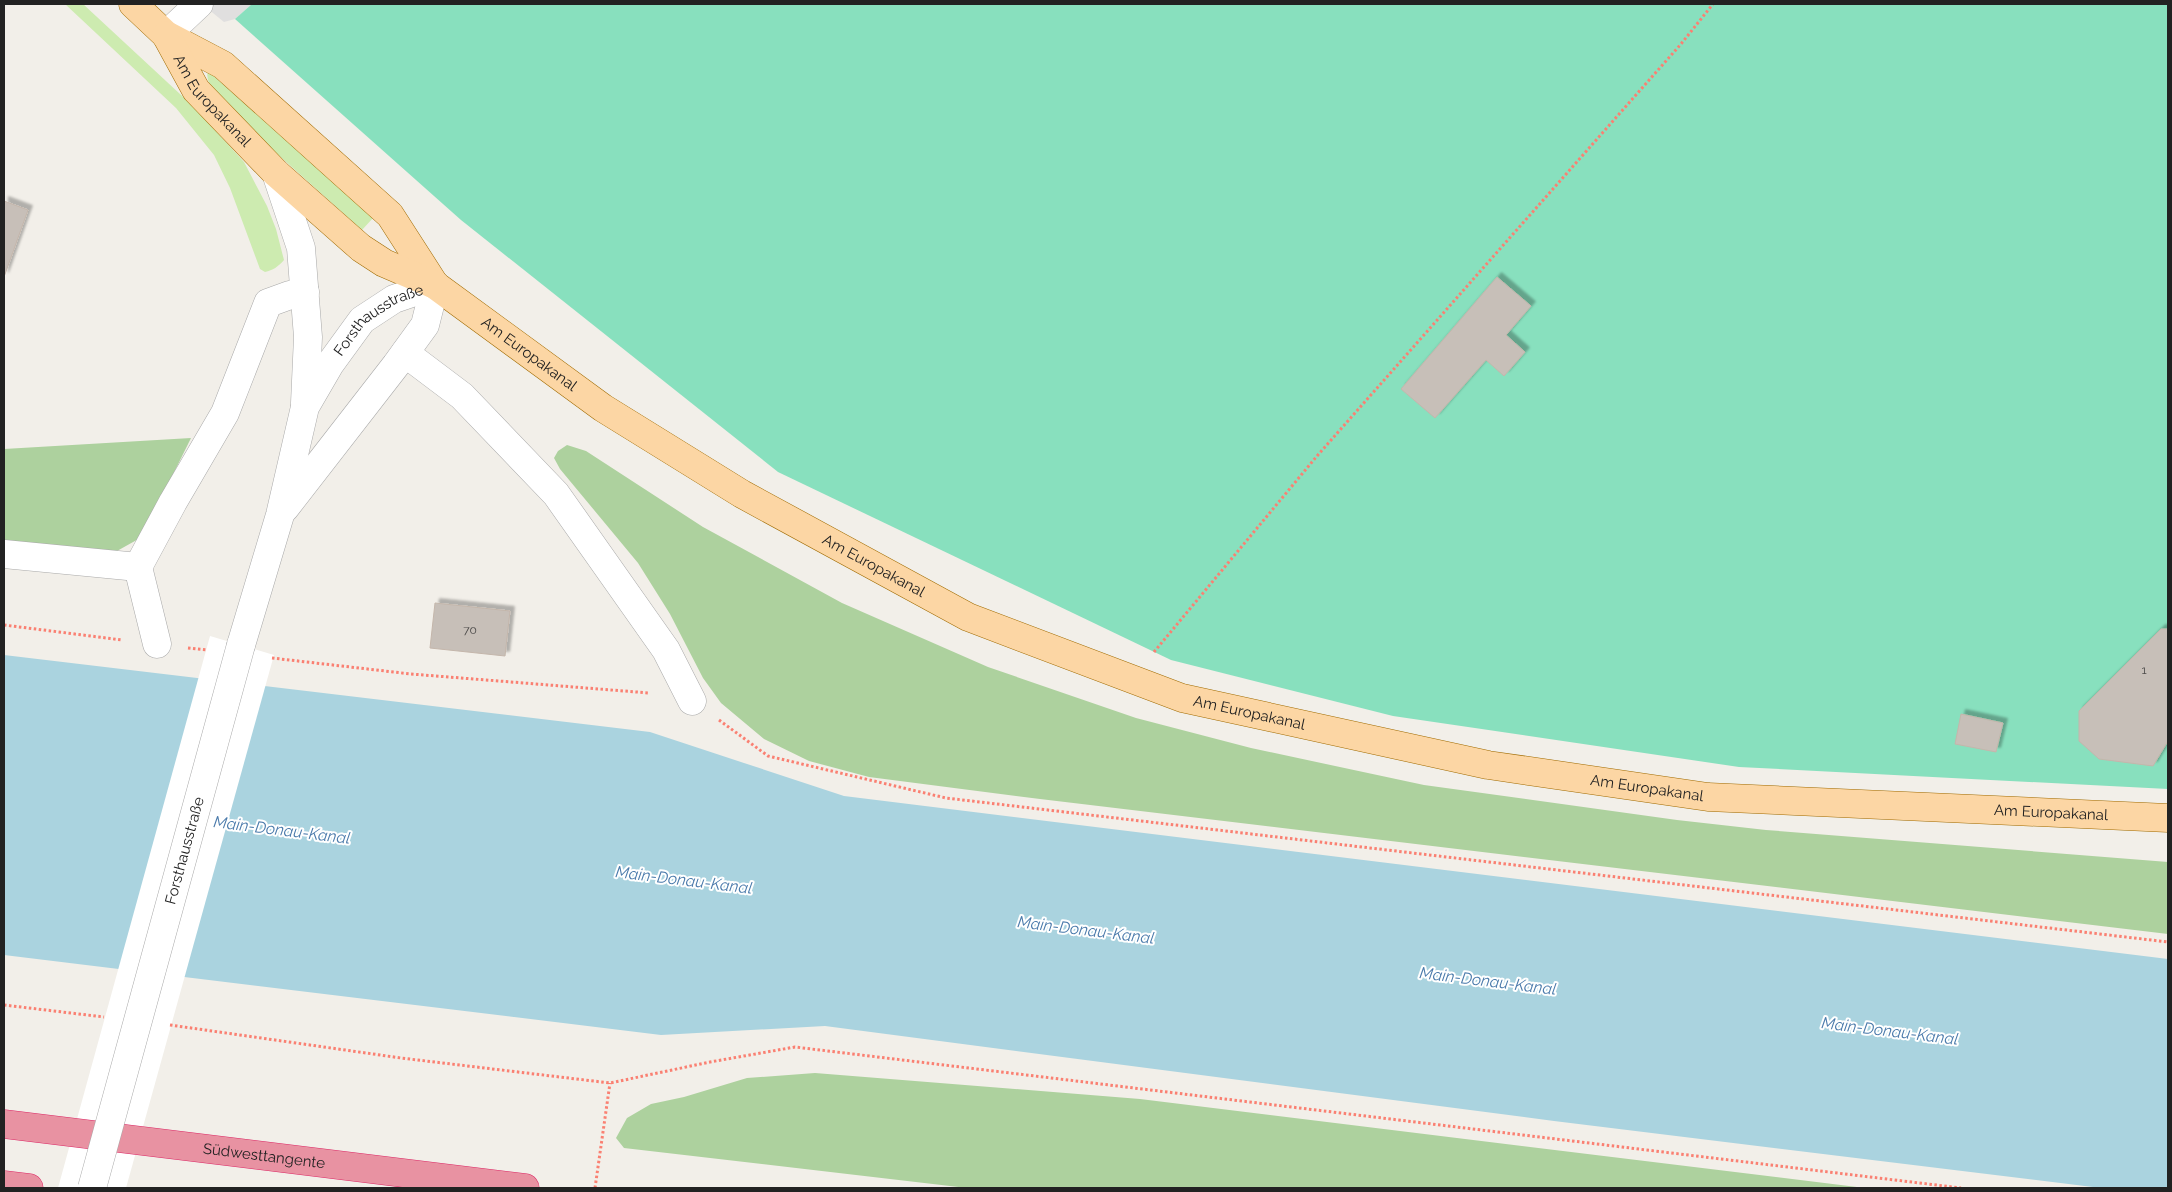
<svg xmlns="http://www.w3.org/2000/svg" width="2172" height="1192" font-family="Raleway,sans-serif">
<style>
.residential{fill:#e0dfdf}
.grass{fill:#cdebb0}
.forest{fill:#add19e}
.pitch{fill:#88e0be}
.water{fill:#aad3df}
.pier{fill:#fff}
.building{fill:#c7bfb8;stroke:#c4b6ab;filter:url(#shadow)}
.lines{fill:none;stroke-linecap:round;stroke-linejoin:round}
.minor-casing{stroke:#a9a9a9;stroke-width:29}
.major-casing{stroke:#a06b00;stroke-width:29}
.highway-casing{stroke:#dc2a67;stroke-width:29}
.path{stroke:#fa8072;stroke-width:3;stroke-dasharray:2.5 2.5;stroke-linecap:butt}
.minor{stroke:#fff;stroke-width:28}
.major{stroke:#fcd6a4;stroke-width:28}
.highway{stroke:#e892a2;stroke-width:28}
.minor-bridge-casing{stroke:#a9a9a9;stroke-width:29;stroke-linecap:butt}
.minor-bridge{stroke:#fff;stroke-width:28}
.labels{text-anchor:middle;dominant-baseline:central;stroke-width:4;stroke-linejoin:round;paint-order:stroke}
.number-label{font-size:12px;fill:#4b4948}
.street-label{font-size:15px;fill:#222;stroke:#fff}
.water-label{font-size:16px;font-style:italic;fill:#4a7aab;stroke:#fff}
</style>
<defs>
<filter id="shadow"><feDropShadow dx="4.5" dy="-4.5" stdDeviation="1" flood-color="#0004"/></filter>
</defs>
<rect width="100%" height="100%" fill="#f2efe9"/>
<!-- residential -->
<path class="residential" d="M 202,4 L 252,4 L 235,19 L 224,22 Z"/>
<!-- grass -->
<path class="grass" d="M 65,4 L 83,4 L 194,107 L 244,162 L 267,206 L 276,229 L 284,260 C 278,267 273,270 265,272 L 260,269 L 230,188 L 214,155 L 176,108 Z
M 208,71 L 373,218 L 362,230 L 224,106 C 218,97 204,82 208,71 Z"/>
<!-- forest -->
<path class="forest" d="M 191,438 L 142,537 L 117,551 L 4,545 L 4,449 Z
M 567,445 L 586,451 L 703,527 L 842,603 L 988,667 L 1136,718 L 1251,748 L 1424,785 L 1677,820 L 1766,830 L 2168,862 L 2168,934 L 1040,799 L 869,777 L 809,761 L 764,739 L 721,703 L 703,678 L 670,614 L 638,563 L 560,469 L 554,458 L 558,451 Z
M 815,1073 L 1140,1099 L 1865,1188 L 967,1188 L 624,1148 L 616,1138 L 627,1118 L 651,1104 L 684,1097 L 747,1078 Z"/>
<!-- pitch -->
<path class="pitch" d="M 252,4 L 2168,4 L 2168,789 L 1739,767 L 1393,716 L 1171,660 L 778,472 L 461,220 L 235,19 Z"/>
<!-- water -->
<path class="water" d="M 4,655 L 650,732 L 844,796 L 2168,959 L 2168,1188 L 2101,1188 L 1554,1121 L 825,1026 L 661,1035 L 4,955 Z"/>
<!-- pier -->
<path class="pier" d="M 210,636 L 274,655 L 126,1188 L 58,1188 Z"/>
<!-- building -->
<path class="building" d="M 4,201 L 28,210 L 4,277 Z
M 1497,277 L 1531,306 L 1506,335 L 1525,352 L 1504,376 L 1486,360 L 1435,418 L 1401,389 Z
M 435,603 L 510,611 L 505,656 L 430,648 Z
M 2161,629 L 2168,629 L 2168,741 L 2153,766 L 2099,759 L 2079,741 L 2079,711 Z
M 1961,714 L 2003,723 L 1996,752 L 1955,744 Z"/>
<g class="lines">
<defs>
<g id="minor">
<path d="M 166,35 L 199,4"/>
<path d="M 276,173 L 301,248 L 308,337 L 305,403"/>
<path d="M 405,353 L 462,396 L 556,494 L 666,650 L 692,701"/>
<path d="M 285,508 L 396,365 L 425,325 L 435,285"/>
<path d="M 4,554 L 138,567"/>
<path d="M 157,644 L 138,567 L 173,502 L 225,413 L 268,303 L 290,295 L 305,292"/>
<path id="s1" d="M 241,645 L 280,515 L 305,407 L 330,364 L 362,320 L 394,299 L 435,285"/>
</g>
<g id="major">
<path d="M 133,4 L 166,35 L 223,65 L 390,215 L 435,285"/>
<path id="s2" d="M 166,35 L 196,90 L 276,173 L 361,248 L 384,263 L 435,285 L 603,408 L 742,494 L 968,617 L 1182,698 L 1488,765 L 1708,797 L 2168,818"/>
</g>
<g id="highway">
<path id="s3" d="M 4,1124 L 525,1188"/>
<path d="M 4,1185 L 29,1188"/>
</g>
</defs>
<!-- minor casing -->
<use href="#minor" class="minor-casing"/>
<!-- major casing -->
<use href="#major" class="major-casing"/>
<!-- highway casing -->
<use href="#highway" class="highway-casing"/>
<!-- path -->
<path class="path" d="M 4,625 L 122,640
M 188,648 L 207,650
M 1154,652 L 1317,456 L 1681,44 L 1713,4
M 272,658 L 411,674 L 649,693
M 719,720 L 768,756 L 946,798 L 2168,942
M 4,1005 L 104,1017
M 170,1025 L 401,1058 L 610,1083 L 710,1062 L 795,1047 L 1961,1188
M 595,1188 L 610,1083"/>
<!-- minor -->
<use href="#minor" class="minor"/>
<!-- major -->
<use href="#major" class="major"/>
<!-- highway -->
<use href="#highway" class="highway"/>
<defs>
<g id="minor-bridge">
<path id="s4" d="M 92,1188 L 241,645"/>
</g>
</defs>
<!-- minor-bridge casing -->
<use href="#minor-bridge" class="minor-bridge-casing"/>
<!-- minor-bridge -->
<use href="#minor-bridge" class="minor-bridge"/>
</g>
<g class="labels">
<!-- number labels -->
<g class="number-label">
<text x="470" y="630">70</text>
<text x="2144" y="670">1</text>
</g>
<!-- street labels -->
<g class="street-label">
<text stroke="none"><textPath href="#s2" startOffset="81">Am Europakanal</textPath></text>
<text stroke="none"><textPath href="#s1" startOffset="364">Forsthausstraße</textPath></text>
<text stroke="none"><textPath href="#s2" startOffset="491">Am Europakanal</textPath></text>
<text stroke="none"><textPath href="#s2" startOffset="896">Am Europakanal</textPath></text>
<text stroke="none"><textPath href="#s2" startOffset="1301">Am Europakanal</textPath></text>
<text stroke="none"><textPath href="#s2" startOffset="1706">Am Europakanal</textPath></text>
<text stroke="none"><textPath href="#s2" startOffset="2111">Am Europakanal</textPath></text>
<text stroke="none"><textPath href="#s4" startOffset="350">Forsthausstraße</textPath></text>
<text stroke="none"><textPath href="#s3" startOffset="262">Südwesttangente</textPath></text>
</g>
<!-- water labels -->
<g class="water-label">
<text transform="translate(282 830) rotate(7)">Main-Donau-Kanal</text>
<text transform="translate(684 880) rotate(7)">Main-Donau-Kanal</text>
<text transform="translate(1086 930) rotate(7)">Main-Donau-Kanal</text>
<text transform="translate(1488 981) rotate(7)">Main-Donau-Kanal</text>
<text transform="translate(1890 1031) rotate(7)">Main-Donau-Kanal</text>
</g>
</g>
<!-- border -->
<rect width="2172" height="1192" fill="none" stroke="#222222" stroke-width="10"/>
</svg>
